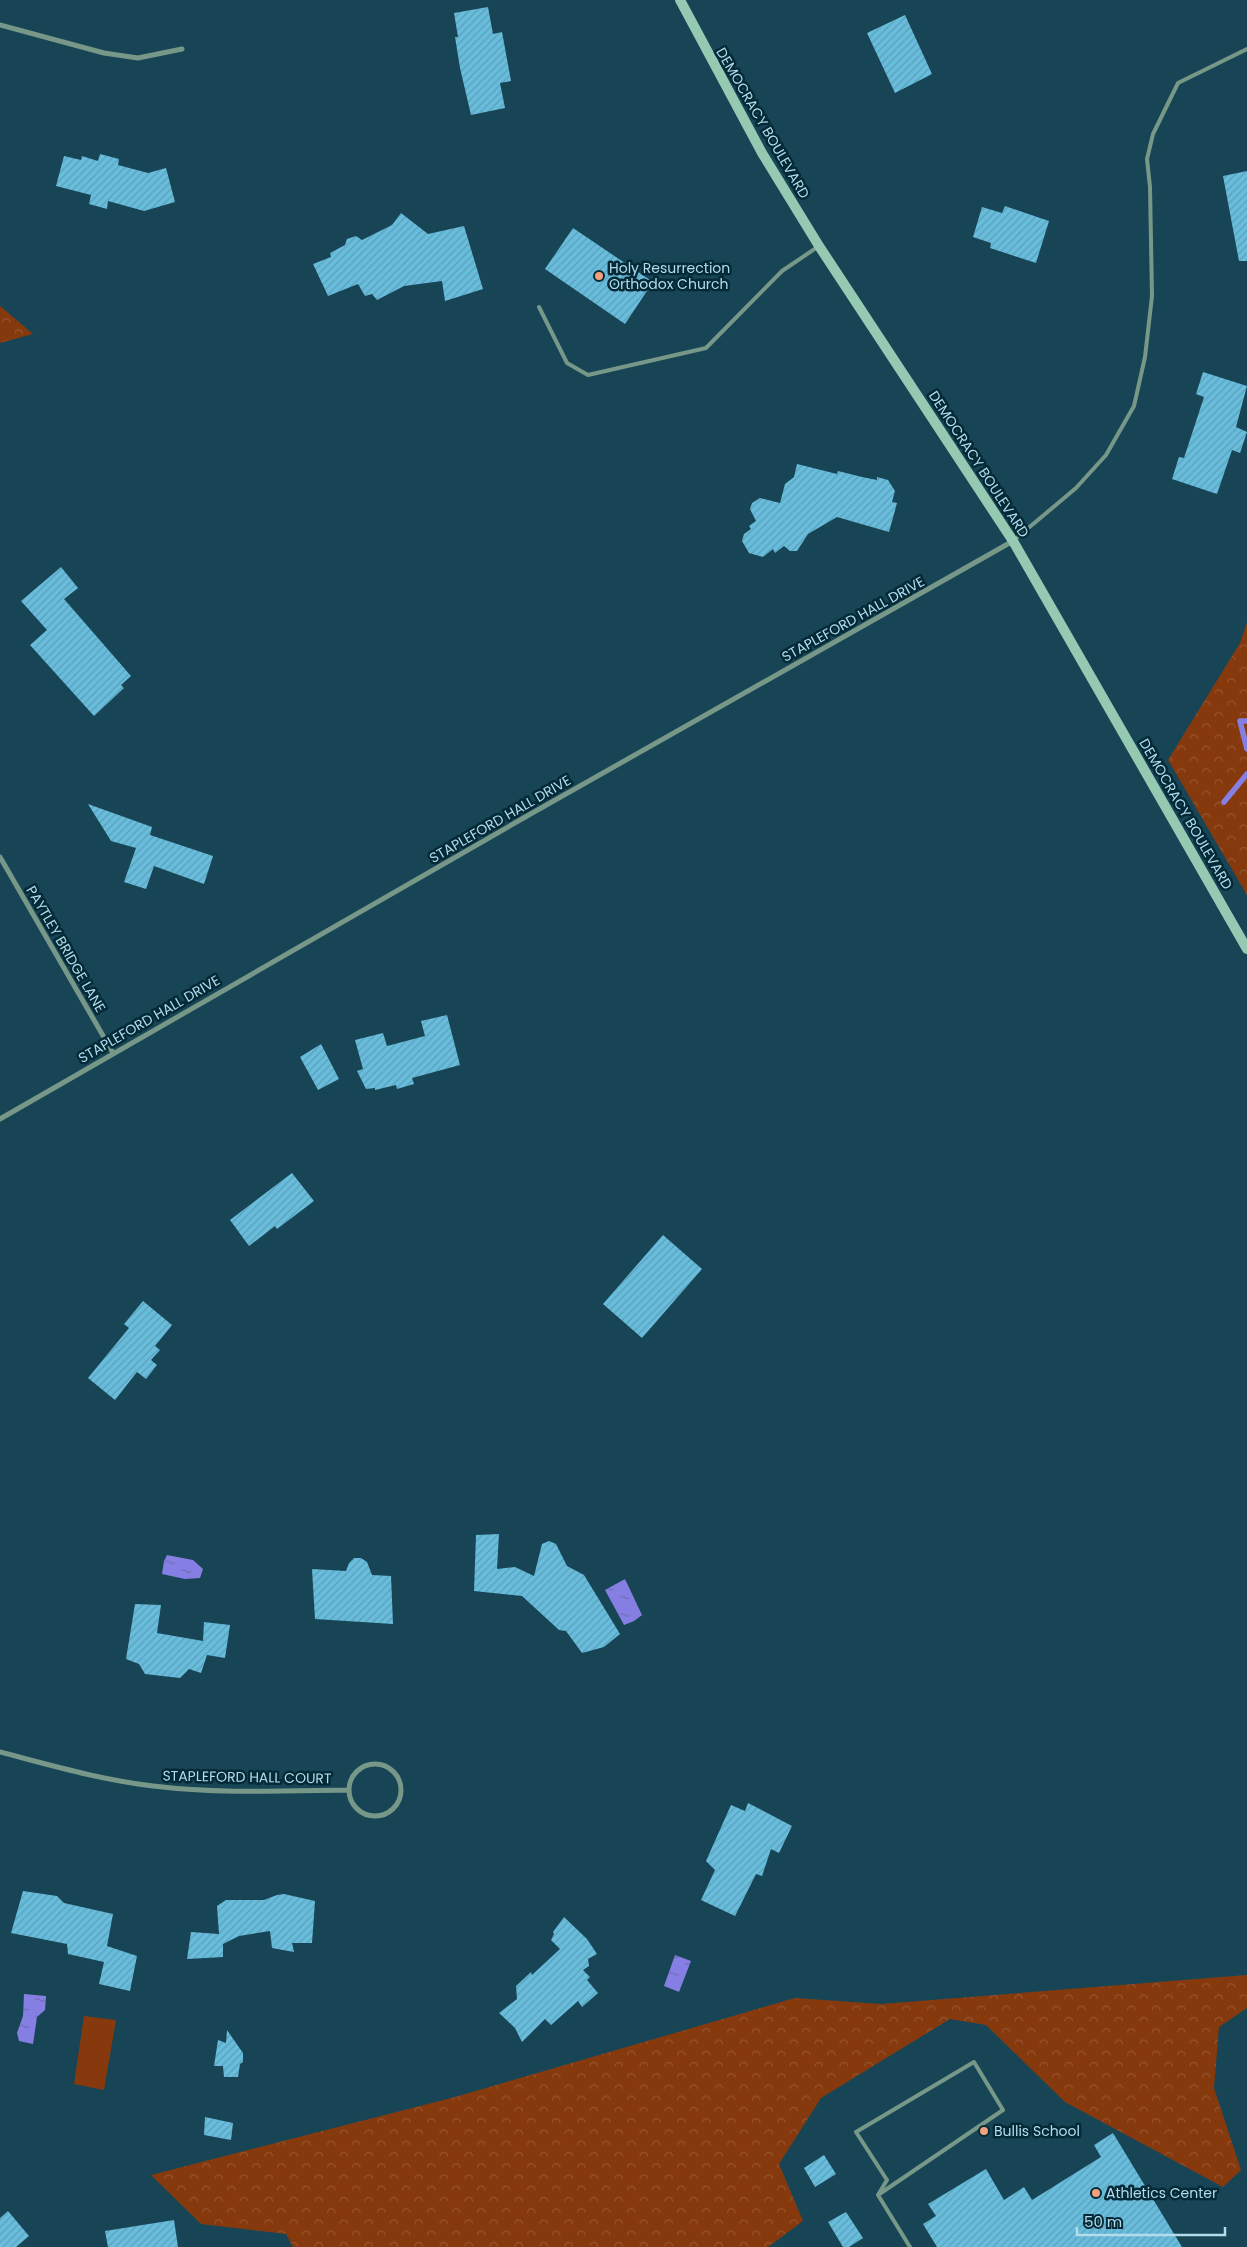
<svg xmlns="http://www.w3.org/2000/svg" width="1247" height="2247" font-family="Poppins,sans-serif">
<style>
.forest{fill:url(#forest-crowns)}
.garden{fill:#86390d}
.water{fill:url(#water-ripples)}
.lines{fill:none;stroke-linecap:round;stroke-linejoin:round}
.stream{stroke:#867fe3;stroke-width:5.5}
.building{fill:url(#building-hatch)}
.lane{stroke:#779888;stroke-width:4}
.street{stroke:#779888;stroke-width:5}
.secondary{stroke:#95c9b1;stroke-width:10}
.poi-dot{fill:#f1a17d;stroke:#042a37;stroke-width:2}
.labels{text-anchor:middle;dominant-baseline:central;stroke-width:5;stroke-linejoin:round;paint-order:stroke}
.street-label{font-size:14px;fill:#b3dbeb;stroke:#042a37}
.poi-label{font-size:14px;fill:#b3dbeb;stroke:#042a37;text-anchor:start}
</style>
<defs>
<pattern id="forest-crowns" width="20" height="18" patternUnits="userSpaceOnUse" patternTransform="scale(1.25)"><rect width="20" height="18" fill="#86390d"/><path d="M2 6a3 3 0 1 1 6 0M12 15a3 3 0 1 1 6 0" fill="none" stroke="#955530"/></pattern>
<pattern id="water-ripples" width="26" height="14" patternUnits="userSpaceOnUse" patternTransform="scale(1.25)"><rect width="26" height="14" fill="#867fe3"/><path d="M2 4q2-2 4 0t4 0M15 11q2-2 4 0t4 0" fill="none" stroke="#6e6db4"/></pattern>
<pattern id="building-hatch" width="6" height="6" patternUnits="userSpaceOnUse" patternTransform="scale(1.25)"><rect width="6" height="6" fill="#68bddd"/><path d="M-1 1l2-2M0 6l6-6M5 7l2-2" fill="none" stroke="#5c9eb7"/></pattern>
</defs>
<rect width="100%" height="100%" fill="#174555"/>
<!-- forest -->
<path class="forest" d="M 0,306 L 33,334 L 0,343 Z
M 1247,623 L 1247,895 L 1168,760 L 1240,643 Z
M 1247,1975 L 1247,2008 L 1219,2027 L 1214,2088 L 1241,2170 L 1223,2187 L 1065,2102 L 986,2025 L 950,2019 L 821,2098 L 779,2164 L 803,2221 L 768,2247 L 293,2247 L 286,2234 L 201,2224 L 151,2175 L 455,2097 L 795,1998 L 881,2004 Z"/>
<!-- garden -->
<path class="garden" d="M 84,2016 L 116,2020 L 104,2090 L 74,2084 Z"/>
<!-- water -->
<path class="water" d="M 167,1555 L 193,1560 L 203,1569 L 200,1578 L 185,1579 L 162,1574 L 164,1561 Z
M 625,1579 L 642,1615 L 634,1621 L 624,1625 L 605,1590 Z
M 675,1955 L 691,1961 L 679,1992 L 664,1986 Z
M 24,1994 L 46,1996 L 45,2010 L 37,2017 L 33,2044 L 19,2041 L 17,2033 L 23,2016 Z"/>
<g class="lines">
<!-- stream -->
<path class="stream" d="M 1247,721 L 1240,721 L 1247,749
M 1224,802 L 1247,774"/>
</g>
<!-- building -->
<path class="building" d="M 488,7 L 493,34 L 502,32 L 511,81 L 500,83 L 505,108 L 471,115 L 460,68 L 455,37 L 458,37 L 454,13 Z
M 905,15 L 932,74 L 895,93 L 867,33 Z
M 100,154 L 119,159 L 118,165 L 148,173 L 166,168 L 175,202 L 144,211 L 108,201 L 107,209 L 89,204 L 91,195 L 56,186 L 64,156 L 81,160 L 82,156 L 98,161 Z
M 1247,171 L 1247,261 L 1239,261 L 1223,176 Z
M 1005,206 L 1049,221 L 1036,263 L 990,248 L 991,243 L 973,237 L 982,207 L 1002,213 Z
M 401,213 L 428,234 L 464,226 L 483,289 L 445,301 L 442,281 L 404,286 L 377,300 L 372,294 L 365,296 L 358,284 L 328,296 L 313,264 L 331,257 L 330,253 L 345,245 L 347,239 L 356,236 L 362,240 L 392,225 Z
M 573,228 L 653,282 L 625,324 L 545,269 Z
M 1203,372 L 1247,386 L 1236,427 L 1247,432 L 1240,453 L 1232,450 L 1217,494 L 1172,479 L 1179,457 L 1184,458 L 1204,397 L 1196,394 Z
M 797,464 L 837,474 L 838,471 L 862,477 L 877,480 L 877,477 L 888,480 L 895,491 L 892,502 L 897,503 L 889,532 L 837,517 L 808,534 L 797,551 L 790,551 L 784,546 L 775,553 L 773,549 L 763,557 L 749,553 L 742,541 L 744,534 L 751,529 L 749,526 L 756,521 L 750,509 L 752,503 L 760,498 L 780,503 L 785,484 L 794,477 Z
M 61,567 L 78,588 L 64,599 L 131,676 L 121,685 L 124,688 L 94,716 L 30,645 L 47,630 L 21,601 Z
M 88,804 L 152,827 L 150,835 L 213,856 L 204,884 L 154,866 L 146,889 L 124,882 L 136,848 L 111,841 Z
M 447,1015 L 460,1065 L 412,1078 L 414,1084 L 397,1089 L 396,1085 L 375,1090 L 375,1088 L 366,1089 L 357,1071 L 363,1069 L 355,1040 L 383,1033 L 387,1046 L 425,1036 L 421,1021 Z
M 321,1044 L 339,1079 L 318,1090 L 300,1057 Z
M 292,1173 L 314,1201 L 277,1229 L 275,1226 L 249,1246 L 230,1220 Z
M 663,1235 L 702,1269 L 642,1338 L 603,1304 Z
M 143,1301 L 172,1325 L 155,1346 L 160,1350 L 151,1360 L 157,1365 L 146,1379 L 137,1372 L 115,1400 L 88,1378 L 129,1328 L 124,1324 Z
M 499,1534 L 497,1569 L 515,1567 L 534,1576 L 542,1544 L 549,1541 L 556,1544 L 567,1566 L 584,1575 L 620,1634 L 604,1647 L 582,1653 L 566,1631 L 559,1630 L 522,1596 L 474,1591 L 476,1535 Z
M 354,1558 L 361,1558 L 367,1562 L 372,1575 L 391,1576 L 393,1624 L 315,1619 L 312,1569 L 346,1571 L 349,1563 Z
M 135,1604 L 161,1605 L 157,1633 L 203,1641 L 204,1622 L 230,1625 L 225,1658 L 207,1655 L 201,1673 L 189,1669 L 180,1678 L 145,1674 L 139,1664 L 126,1659 Z
M 748,1803 L 792,1826 L 779,1853 L 771,1849 L 762,1876 L 756,1874 L 735,1916 L 701,1900 L 715,1870 L 706,1861 L 731,1805 L 745,1811 Z
M 23,1891 L 57,1896 L 64,1903 L 113,1914 L 107,1946 L 137,1956 L 130,1991 L 99,1984 L 104,1962 L 68,1954 L 67,1944 L 11,1933 Z
M 284,1894 L 315,1901 L 312,1943 L 292,1943 L 294,1952 L 272,1948 L 270,1931 L 239,1936 L 223,1944 L 223,1957 L 187,1959 L 191,1932 L 219,1934 L 217,1906 L 226,1900 L 264,1900 L 277,1895 Z
M 564,1917 L 587,1939 L 597,1954 L 588,1959 L 589,1966 L 583,1970 L 590,1977 L 587,1980 L 598,1993 L 582,2007 L 578,2001 L 551,2025 L 545,2019 L 522,2042 L 515,2028 L 499,2013 L 517,1999 L 516,1986 L 531,1972 L 532,1975 L 560,1949 L 551,1940 L 554,1934 L 553,1932 Z
M 227,2030 L 243,2053 L 243,2062 L 240,2064 L 238,2077 L 224,2077 L 223,2066 L 214,2066 L 218,2040 L 226,2043 Z
M 205,2117 L 233,2123 L 231,2140 L 204,2135 Z
M 1113,2133 L 1182,2247 L 937,2247 L 923,2224 L 936,2216 L 928,2204 L 986,2169 L 1004,2200 L 1024,2187 L 1032,2200 L 1101,2157 L 1094,2145 Z
M 824,2155 L 836,2174 L 815,2187 L 804,2168 Z
M 8,2211 L 29,2236 L 16,2247 L 0,2247 L 0,2218 Z
M 846,2212 L 863,2238 L 849,2247 L 843,2247 L 828,2222 Z
M 174,2220 L 178,2247 L 108,2247 L 105,2231 Z"/>
<g class="lines">
<!-- lane -->
<path class="lane" d="M 539,307 L 567,363 L 588,375 L 706,348 L 782,271 L 819,246
M 1013,541 L 1076,488 L 1106,455 L 1134,406 L 1145,357 L 1152,296 L 1150,187 L 1147,159 L 1153,134 L 1178,83 L 1247,49
M 974,2062 L 1003,2110 L 878,2195 L 887,2180 L 856,2132 Z
M 878,2195 L 910,2247"/>
<!-- street -->
<path class="street" d="M 0,25 L 104,53 L 138,58 L 182,49
M 0,857 L 113,1053
M 0,1119 L 527,816 L 1013,541
M 0,1752 C 50,1765 101,1780 153,1786 C 218,1794 283,1791 348,1790
M349 1790a26 26 0 1 1 52 0a26 26 0 1 1-52 0Z"/>
<!-- secondary -->
<path class="secondary" d="M 680,0 L 762,153 L 819,246 L 1013,541 L 1247,949"/>
</g>
<!-- markers -->
<g class="poi-dot">
<circle cx="599" cy="276" r="5"/>
<circle cx="984" cy="2131" r="5"/>
<circle cx="1096" cy="2193" r="5"/>
</g>
<g class="labels">
<!-- street labels -->
<g class="street-label">
<text transform="translate(763 123) rotate(60)">DEMOCRACY BOULEVARD</text>
<text transform="translate(979 464) rotate(57)">DEMOCRACY BOULEVARD</text>
<text transform="translate(853 619) rotate(-29)">STAPLEFORD HALL DRIVE</text>
<text transform="translate(1186 814) rotate(60)">DEMOCRACY BOULEVARD</text>
<text transform="translate(500 819) rotate(-30)">STAPLEFORD HALL DRIVE</text>
<text transform="translate(66 949) rotate(60)">PAYTLEY BRIDGE LANE</text>
<text transform="translate(149 1019) rotate(-30)">STAPLEFORD HALL DRIVE</text>
<text transform="translate(247 1777) rotate(1)">STAPLEFORD HALL COURT</text>
</g>
<!-- poi labels -->
<g class="poi-label">
<text x="609" y="268">Holy Resurrection<tspan x="609" dy="16">Orthodox Church</tspan></text>
<text x="994" y="2131">Bullis School</text>
<text x="1106" y="2193">Athletics Center</text>
</g>
</g>
<!-- scale -->
<path d="M1077 2227v8h148v-8" fill="none" stroke="#b3dbeb" stroke-width="2.5"/>
<text x="1084" y="2227" font-size="15" fill="#b3dbeb" stroke="#042a37" stroke-width="4" paint-order="stroke">50 m</text>
</svg>
